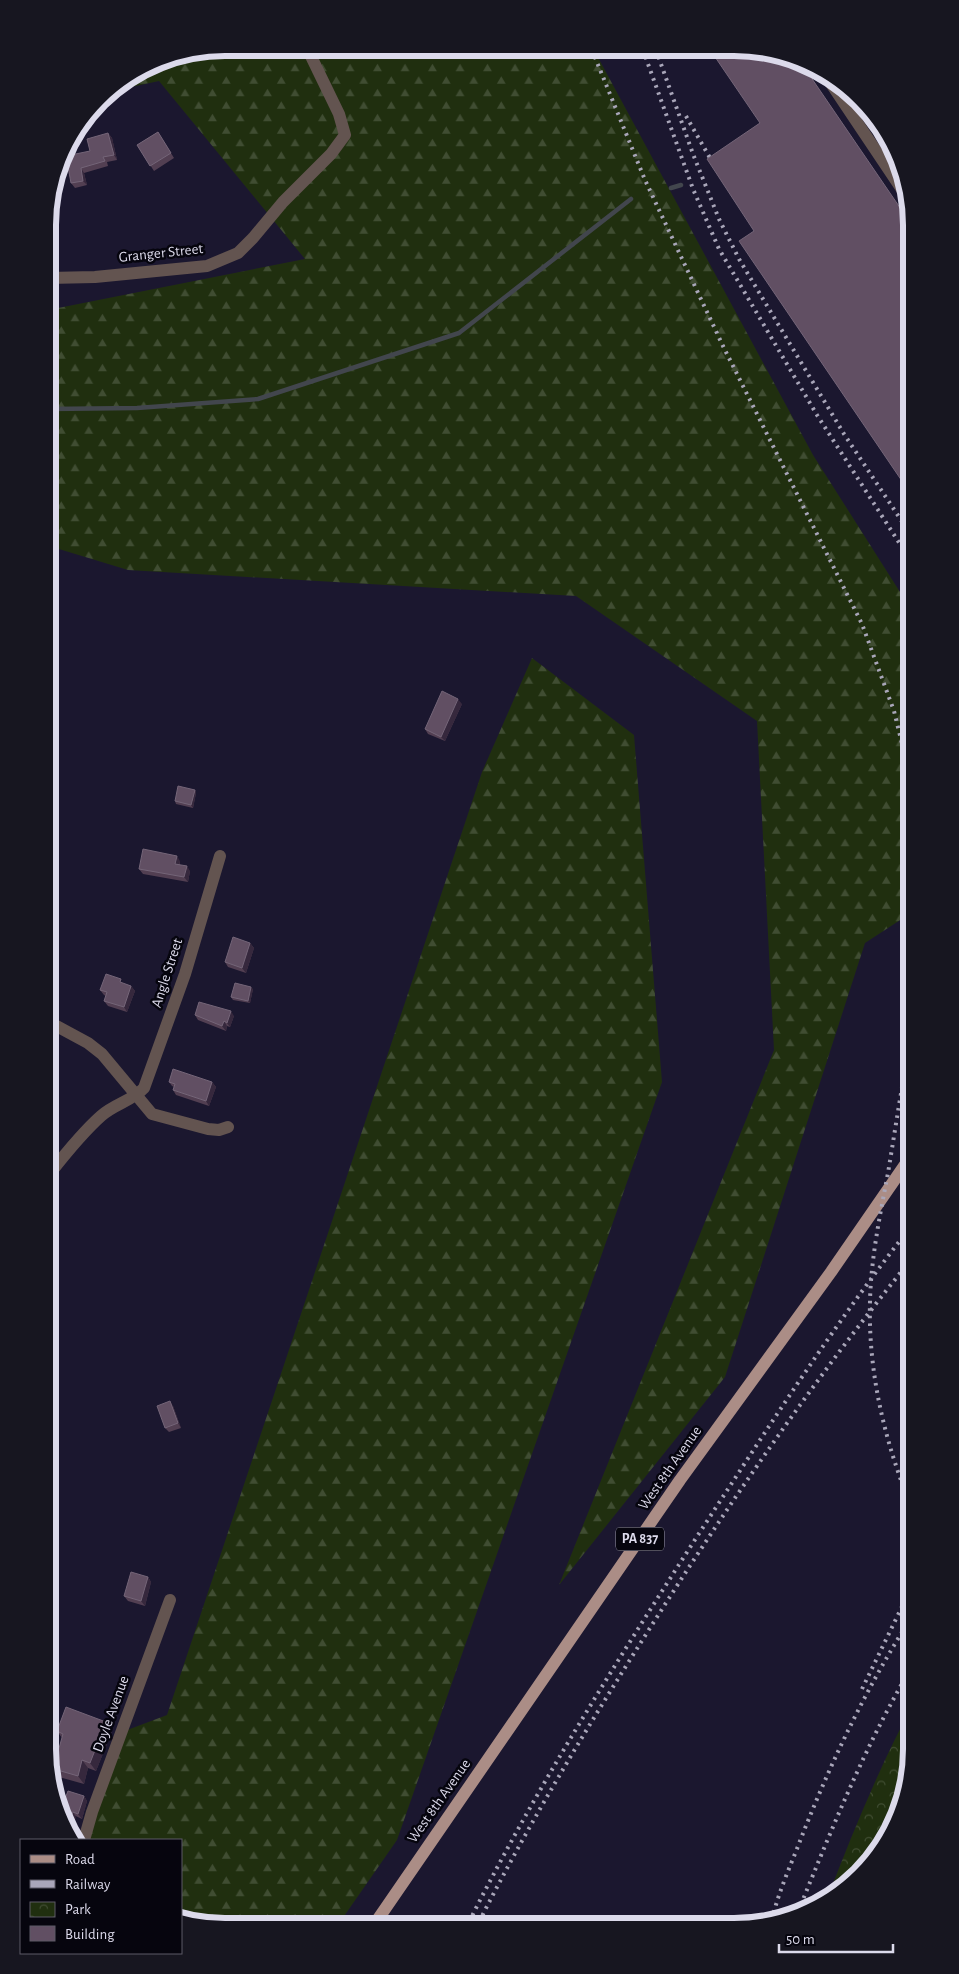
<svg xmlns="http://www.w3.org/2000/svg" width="959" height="1974" font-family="'Alegreya Sans',sans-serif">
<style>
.forest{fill:url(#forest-firs)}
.park{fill:url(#park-crowns)}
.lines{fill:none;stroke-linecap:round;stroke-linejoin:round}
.stream{stroke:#42464d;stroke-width:4.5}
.minor{stroke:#635450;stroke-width:12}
.major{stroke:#ab8d86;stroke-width:12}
.rail{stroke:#a9a6b9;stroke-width:4;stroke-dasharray:2.5 5;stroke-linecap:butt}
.wall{fill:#523f52}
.shaded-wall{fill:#36283d}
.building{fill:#614f63;stroke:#746578}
.labels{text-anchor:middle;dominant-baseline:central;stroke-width:5;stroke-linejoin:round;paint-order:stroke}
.shield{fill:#06050e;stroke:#9c9aa9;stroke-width:1}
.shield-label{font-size:14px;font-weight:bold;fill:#dcdaeb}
.street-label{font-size:15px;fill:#dcdaeb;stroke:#06050e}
.rim{fill:none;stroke:#dcdaeb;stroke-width:6}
</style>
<defs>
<pattern id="forest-firs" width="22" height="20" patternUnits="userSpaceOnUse" patternTransform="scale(1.25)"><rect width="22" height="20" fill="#202f0f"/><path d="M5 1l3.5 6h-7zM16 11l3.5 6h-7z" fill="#404d32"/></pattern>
<pattern id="park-crowns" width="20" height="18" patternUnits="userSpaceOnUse" patternTransform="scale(1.25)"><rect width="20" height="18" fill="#202f0f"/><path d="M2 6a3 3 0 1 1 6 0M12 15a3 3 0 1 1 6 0" fill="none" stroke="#404d32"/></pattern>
</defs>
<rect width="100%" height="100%" fill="#1b172f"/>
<!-- forest -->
<path class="forest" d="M 226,48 L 594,50 L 813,455 L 907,603 L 908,915 L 865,943 L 725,1377 L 559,1585 L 774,1050 L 757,721 L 576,596 L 128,570 L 49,546 L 48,310 L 305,259 L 159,81 L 108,92 L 158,61 Z
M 532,658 L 634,735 L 662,1082 L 397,1840 L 340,1922 L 191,1923 L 181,1918 L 181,1840 L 87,1840 L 122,1732 L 167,1715 L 482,772 Z"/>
<!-- park -->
<path class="park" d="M 911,1708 L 911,1760 L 898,1816 L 875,1857 L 832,1897 L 827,1899 C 852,1834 878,1770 911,1708 Z"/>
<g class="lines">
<!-- stream -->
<path class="stream" d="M 671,188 L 681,185
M 49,409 L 137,408 L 258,399 L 459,333 L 631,199"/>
<!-- minor -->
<path class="minor" d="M 830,82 L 905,194
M 48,278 L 95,277 L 207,266 L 238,253 L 253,238 L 283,202 L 331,154 L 345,135 L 339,114 L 307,48
M 51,1023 L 88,1043 L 102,1054 L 152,1114 L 208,1129 L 219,1130 L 228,1127
M 51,1172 C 66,1153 83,1132 101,1116 C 114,1104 132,1101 144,1088 L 185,974 L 220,856
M 84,1840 L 92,1812 L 170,1600"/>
<!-- major -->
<path class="major" d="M 376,1922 L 680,1480 L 831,1272 L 909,1159"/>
<!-- rail -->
<path class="rail" d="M 592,50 L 645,180 L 723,346 L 862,624 L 894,711 L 907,764
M 643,50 L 693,189 L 719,249 L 817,415 L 907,555
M 656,50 L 693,154 L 719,219 L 739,259 L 844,434 L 907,529
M 686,116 L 714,165
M 909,1049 C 901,1090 895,1131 888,1173 C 880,1215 871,1258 870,1301 C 868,1371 884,1439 910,1504
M 862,1689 L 910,1590
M 798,1912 C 832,1828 865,1746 911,1668
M 772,1920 C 778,1893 790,1867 800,1841 C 830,1764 866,1688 911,1618
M 469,1922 C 536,1788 617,1661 698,1535 C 766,1431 832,1327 909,1229
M 479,1922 C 532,1817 594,1716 657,1617 C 735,1494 818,1375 909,1262"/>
</g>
<!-- wall -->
<path class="wall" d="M 158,132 L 174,158 L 154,171 L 137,145 Z
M 108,133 L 112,138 L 117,160 L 107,162 L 108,166 L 84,173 L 87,185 L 75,188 L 71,183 L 90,151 Z
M 462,704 L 445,741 L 428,734 L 425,729 Z
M 195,790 L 196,793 L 193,808 L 176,804 L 175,801 Z
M 180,861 L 180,865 L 190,871 L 188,882 L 143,874 L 139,869 Z
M 250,943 L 254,948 L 246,973 L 228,967 L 225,962 Z
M 124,984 L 131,986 L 135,991 L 127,1012 L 108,1006 L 104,1001 L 106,996 L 104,995 L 100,990 Z
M 253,989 L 250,1003 L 233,1000 L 231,997 Z
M 195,1015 L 234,1016 L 230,1027 L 227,1026 L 226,1031 L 198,1020 Z
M 169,1082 L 212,1082 L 216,1087 L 209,1106 L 176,1095 L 173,1090 L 174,1087 L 172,1086 Z
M 173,1406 L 181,1428 L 169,1432 L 165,1428 Z
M 148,1577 L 151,1582 L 145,1606 L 128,1601 L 124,1596 Z
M 57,1731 L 112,1731 L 96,1771 L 88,1768 L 84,1784 L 59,1777 L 54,1770 L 54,1766 L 62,1738 Z
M 84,1796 L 87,1801 L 82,1819 L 61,1809 Z"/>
<!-- shaded-wall -->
<path class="shaded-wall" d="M 108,133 L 112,138 L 117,160 L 114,155 Z
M 81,168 L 84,173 L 87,185 L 83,181 Z
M 458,699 L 462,704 L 445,741 L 441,737 Z
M 195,790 L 196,793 L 193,808 L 191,805 Z
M 177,856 L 180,861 L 179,869 L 175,864 Z
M 187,866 L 190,871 L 188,882 L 184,877 Z
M 250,943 L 254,948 L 246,973 L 242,968 Z
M 131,986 L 135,991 L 127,1012 L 124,1007 Z
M 251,987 L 253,989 L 250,1003 L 248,1001 Z
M 231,1011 L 234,1016 L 230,1027 L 227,1023 Z
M 224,1021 L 227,1026 L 226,1031 L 222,1026 Z
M 212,1082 L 216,1087 L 209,1106 L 206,1101 Z
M 170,1401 L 173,1406 L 181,1428 L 178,1423 Z
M 148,1577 L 151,1582 L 145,1606 L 141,1601 Z
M 106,1722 L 112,1731 L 96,1771 L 90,1763 Z
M 82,1760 L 88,1768 L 84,1784 L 78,1776 Z
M 84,1796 L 87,1801 L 82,1819 L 78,1814 Z
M 73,1812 L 76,1817 L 71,1832 L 68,1826 Z"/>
<!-- building -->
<path class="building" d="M 711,51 L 768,51 L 806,70 L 905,215 L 906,487 L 739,241 L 754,231 L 707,159 L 760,123 Z
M 158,132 L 171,153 L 150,166 L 137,145 Z
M 108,133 L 114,155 L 103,157 L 105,161 L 81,168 L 83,181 L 71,183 L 66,156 L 90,151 L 87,139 Z
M 442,691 L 458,699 L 441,737 L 425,729 Z
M 178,786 L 195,790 L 191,805 L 175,801 Z
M 143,849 L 177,856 L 175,864 L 187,866 L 184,877 L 139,869 Z
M 233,937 L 250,943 L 242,968 L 225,962 Z
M 106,974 L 121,979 L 120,982 L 131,986 L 124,1007 L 104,1001 L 107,992 L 100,990 Z
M 235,983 L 251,987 L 248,1001 L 231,997 Z
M 199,1002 L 231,1011 L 227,1023 L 224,1021 L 222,1026 L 195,1015 Z
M 173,1069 L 212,1082 L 206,1101 L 173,1090 L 175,1084 L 169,1082 Z
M 170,1401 L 178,1423 L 165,1428 L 157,1406 Z
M 131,1572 L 148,1577 L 141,1601 L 124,1596 Z
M 66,1707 L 106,1722 L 90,1763 L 82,1760 L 78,1776 L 54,1769 L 54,1766 L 63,1734 L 57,1731 Z
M 68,1791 L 84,1796 L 78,1814 L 73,1812 L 68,1826 L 60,1809 L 61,1809 Z"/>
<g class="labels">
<!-- shield labels -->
<rect class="shield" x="616" y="1527.5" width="48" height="23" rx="4"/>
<g class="shield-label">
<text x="640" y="1539">PA 837</text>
</g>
<!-- street labels -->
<g class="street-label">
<text transform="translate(161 253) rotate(-6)">Granger Street</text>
<text transform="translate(167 973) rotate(-72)">Angle Street</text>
<text transform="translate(670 1468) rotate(-55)">West 8th Avenue</text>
<text transform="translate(111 1714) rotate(-70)">Doyle Avenue</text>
<text transform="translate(439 1801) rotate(-55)">West 8th Avenue</text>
</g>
</g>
<!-- crop -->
<path d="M0 0H959V1974H0ZM225 56H734A169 169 0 0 1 903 225V1749A169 169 0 0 1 734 1918H225A169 169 0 0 1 56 1749V225A169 169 0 0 1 225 56Z" fill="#171620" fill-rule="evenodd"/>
<path class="rim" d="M225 56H734A169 169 0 0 1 903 225V1749A169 169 0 0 1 734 1918H225A169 169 0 0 1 56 1749V225A169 169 0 0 1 225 56Z"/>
<!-- legend -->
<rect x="20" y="1839" width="162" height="115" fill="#06050e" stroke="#5c5a66"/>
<rect x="30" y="1855" width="25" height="8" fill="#ab8d86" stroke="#5c5a66"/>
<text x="65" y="1864" font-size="15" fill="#dcdaeb">Road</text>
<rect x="30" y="1880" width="25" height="8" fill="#a9a6b9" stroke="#5c5a66"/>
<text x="65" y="1889" font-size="15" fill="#dcdaeb">Railway</text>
<rect x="30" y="1902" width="25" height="15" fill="url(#park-crowns)" stroke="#5c5a66"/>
<text x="65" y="1914" font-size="15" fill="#dcdaeb">Park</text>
<rect x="30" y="1926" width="25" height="15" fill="#614f63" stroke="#5c5a66"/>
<text x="65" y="1939" font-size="15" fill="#dcdaeb">Building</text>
<!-- scale -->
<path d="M779 1944v8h114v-8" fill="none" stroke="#dcdaeb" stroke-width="2.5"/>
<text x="786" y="1944" font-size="15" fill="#dcdaeb" stroke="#06050e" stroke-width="4" paint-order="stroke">50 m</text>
</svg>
